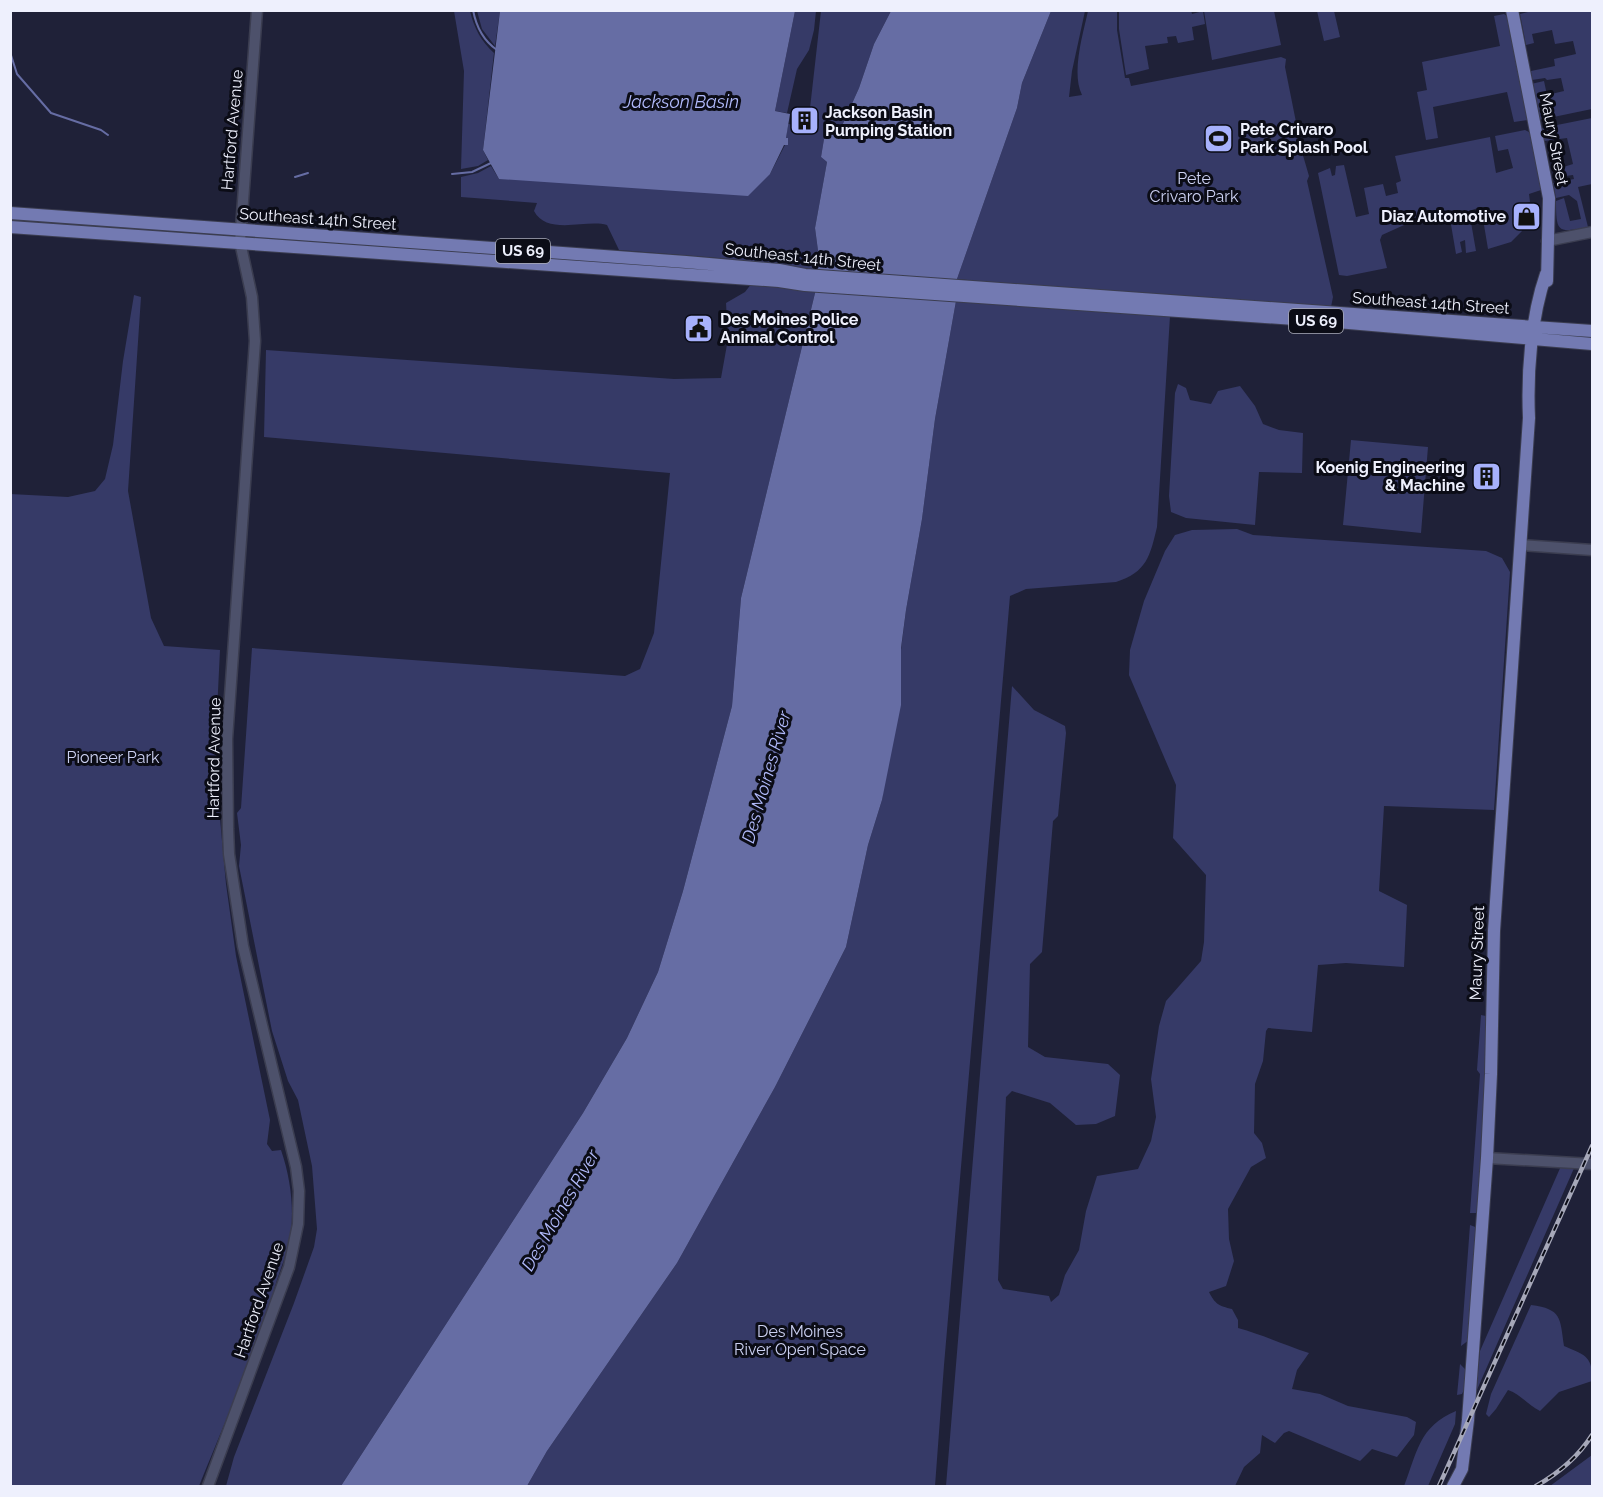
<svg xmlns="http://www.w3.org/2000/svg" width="1603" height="1497" font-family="Raleway,sans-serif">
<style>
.green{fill:#363a67}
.water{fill:#666da4}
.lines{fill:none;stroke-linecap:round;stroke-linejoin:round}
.stream{stroke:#666da4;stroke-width:2}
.minor-casing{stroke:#3b3d50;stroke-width:13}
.major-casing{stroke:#3b3d50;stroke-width:14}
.minor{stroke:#4d516b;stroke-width:10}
.major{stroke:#737ab2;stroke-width:12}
.rail-casing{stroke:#a6a8b9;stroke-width:4.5}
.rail{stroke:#0b0c16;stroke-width:2;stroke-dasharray:7;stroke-linecap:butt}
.labels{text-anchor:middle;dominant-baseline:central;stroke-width:6;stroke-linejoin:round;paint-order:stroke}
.shield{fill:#0b0c16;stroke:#aaacb8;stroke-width:1.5}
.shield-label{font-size:15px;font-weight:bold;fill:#eef0fd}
.poi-label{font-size:16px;font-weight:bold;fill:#eef0fd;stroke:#0b0c16;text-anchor:start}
.street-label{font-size:16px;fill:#eef0fd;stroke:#0b0c16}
.park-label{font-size:16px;fill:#ccd1f2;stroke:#0b0c16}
.water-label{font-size:18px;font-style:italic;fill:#b1bafb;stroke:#0b0c16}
</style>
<rect width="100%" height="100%" fill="#1f2138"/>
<!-- green -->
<path class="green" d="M 1191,10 L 1192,14 L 1203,11 L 1205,24 L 1192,27 L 1194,40 L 1178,43 L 1176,36 L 1167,37 L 1168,43 L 1145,46 L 1149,69 L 1126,75 L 1119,29 L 1119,11 Z
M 1536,10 L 1592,11 L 1592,109 L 1539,120 L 1531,84 L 1544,81 L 1547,95 L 1564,91 L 1561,78 L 1547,80 L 1545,78 L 1532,80 L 1531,71 L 1555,66 L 1554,59 L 1576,54 L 1573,41 L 1555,44 L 1552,30 L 1532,34 L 1534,43 L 1526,45 L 1520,14 Z
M 454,11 L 470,11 C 474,28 481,41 494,53 L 483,150 L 488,160 L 478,166 L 461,169 L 464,71 Z
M 477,11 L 500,11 L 495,46 L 482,29 Z
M 795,11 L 816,11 L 814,30 L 809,50 L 797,69 L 787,113 L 775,111 Z
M 821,11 L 891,11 L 874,44 L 859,88 L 841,128 L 824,139 L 821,157 L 827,162 L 815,228 L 819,258 L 819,269 L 806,270 L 730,259 L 619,250 L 607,225 C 586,219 547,236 534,211 L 537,203 L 461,197 L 461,177 L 478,173 L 491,166 L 499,179 L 770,174 L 785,145 L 788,124 L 818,128 L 819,119 L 809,117 Z
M 1051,11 L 1085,11 L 1072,71 L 1069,97 L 1082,95 C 1071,73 1083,34 1088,11 L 1117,11 L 1117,30 L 1125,78 L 1129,78 L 1131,86 L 1281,57 L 1286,59 L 1285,67 L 1302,152 L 1309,176 L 1307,181 L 1333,297 L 1331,307 L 1039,287 L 957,279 L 1017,108 L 1022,83 Z
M 1204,11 L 1274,11 L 1281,45 L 1212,60 Z
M 1317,11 L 1334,11 L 1340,37 L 1324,41 Z
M 1504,14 L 1507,16 L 1528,120 L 1514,122 L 1507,92 L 1433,107 L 1438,138 L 1426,140 L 1417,92 L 1427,90 L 1422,62 L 1500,46 L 1494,16 Z
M 1592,118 L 1592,184 L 1578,187 L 1588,227 C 1558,233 1556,233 1556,201 L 1564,198 L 1570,221 L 1581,219 L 1577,201 L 1569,195 L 1556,198 L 1553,183 L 1574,179 L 1573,175 L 1558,177 L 1557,169 L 1573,164 L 1567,138 L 1544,141 L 1542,128 Z
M 1525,130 L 1531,133 L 1541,190 L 1529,194 L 1530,202 L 1517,205 L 1522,231 L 1511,242 L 1488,249 L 1481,207 L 1469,211 L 1476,251 L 1466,253 L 1465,240 L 1460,242 L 1462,252 L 1456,254 L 1449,213 L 1413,221 L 1382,235 L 1380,240 L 1387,268 L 1347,276 L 1339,275 L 1318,173 L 1330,168 L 1332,176 L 1335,175 L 1336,166 L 1344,165 L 1356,217 L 1369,214 L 1364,188 L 1383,184 L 1386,196 L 1398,193 L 1396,183 L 1401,181 L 1395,156 L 1490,137 L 1496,173 L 1513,168 L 1508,149 L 1498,151 L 1495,136 Z
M 752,283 L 816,289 L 741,598 L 732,706 L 683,891 L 658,972 L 627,1038 L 583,1113 L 341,1486 L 226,1486 L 234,1457 L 294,1303 L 314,1247 L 317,1229 L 312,1166 L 298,1100 L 288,1081 L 272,1031 L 239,866 L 241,845 L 237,813 L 241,808 L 252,648 L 625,676 L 640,669 L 654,633 L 670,473 L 264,437 L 266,350 L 674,379 L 721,378 L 728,339 L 726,303 L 745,292 Z
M 134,295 L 141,297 L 128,491 L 151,618 L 164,646 L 220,650 L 215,753 L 221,767 L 219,808 L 226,884 L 236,956 L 270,1120 L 267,1144 L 272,1151 L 281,1150 C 290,1176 294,1205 291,1232 C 289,1248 282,1265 277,1280 C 257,1351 226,1419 199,1486 L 11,1486 L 10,494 L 68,497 L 95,491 L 105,479 L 113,445 L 123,361 Z
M 956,301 L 1170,316 L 1157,527 C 1150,556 1147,572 1116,582 L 1026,589 L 1010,596 L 944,1365 L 935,1486 L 527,1486 L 547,1451 L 677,1263 L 775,1087 L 846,947 L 868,845 L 882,800 L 906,610 L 922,519 L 935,419 Z
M 1178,384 L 1186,388 L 1190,400 L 1211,404 L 1218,391 L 1240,386 L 1255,406 L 1263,424 L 1279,430 L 1303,433 L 1302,473 L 1259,472 L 1255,525 L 1186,518 L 1171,512 L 1169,496 L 1175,393 Z
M 1351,440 L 1428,447 L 1421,533 L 1343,525 Z
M 1237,529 L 1253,535 L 1486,551 L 1502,558 L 1510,572 L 1494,810 L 1384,806 L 1379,891 L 1407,905 L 1404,967 L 1346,963 L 1318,965 L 1312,1032 L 1268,1028 L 1266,1031 L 1263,1061 L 1255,1084 L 1254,1133 L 1262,1143 L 1266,1158 L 1251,1167 L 1228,1209 L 1229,1239 L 1234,1261 L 1226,1286 L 1209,1292 C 1215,1304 1219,1306 1232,1309 L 1238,1320 L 1238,1328 C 1263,1335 1285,1345 1309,1353 L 1297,1370 L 1292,1389 L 1320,1394 L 1348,1406 L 1407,1417 L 1416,1422 L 1414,1435 L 1397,1457 L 1372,1449 L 1360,1461 L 1289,1431 L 1284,1433 L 1275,1443 L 1262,1435 L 1260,1453 L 1244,1467 L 1235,1486 L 946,1486 L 1012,686 L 1034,710 L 1065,726 L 1066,733 L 1058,816 L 1053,821 L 1042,952 L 1030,964 L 1028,1047 L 1045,1057 L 1108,1064 L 1120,1075 L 1115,1116 L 1096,1124 L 1076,1125 L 1050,1103 L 1012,1091 L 1006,1097 L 998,1280 L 1003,1289 L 1049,1296 L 1051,1302 L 1059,1295 L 1065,1275 L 1079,1250 L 1086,1211 L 1097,1176 L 1138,1169 L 1151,1141 L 1156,1117 L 1151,1079 L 1159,1026 L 1166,1001 L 1201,961 L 1204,942 L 1206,875 L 1173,838 L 1176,785 L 1129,675 L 1130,650 L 1144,601 L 1165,551 L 1175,535 L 1192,530 Z
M 1481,1015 L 1486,1016 L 1483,1162 L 1477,1213 L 1470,1213 L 1480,1074 L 1477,1070 Z
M 1561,1166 L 1575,1166 L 1476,1392 L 1480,1351 Z
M 1470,1225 L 1478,1228 L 1469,1340 L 1461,1346 Z
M 1531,1305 C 1562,1309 1560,1318 1564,1346 C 1585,1355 1593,1356 1592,1381 L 1559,1392 L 1540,1411 C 1528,1405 1520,1394 1508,1390 L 1496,1409 L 1489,1417 L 1486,1414 L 1491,1394 Z
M 1460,1364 L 1466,1370 L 1466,1386 L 1462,1394 L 1457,1395 Z
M 1456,1411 L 1455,1424 L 1428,1486 L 1404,1486 C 1417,1453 1419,1426 1456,1411 Z
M 1592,1455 L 1592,1486 L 1550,1486 Z"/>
<!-- water -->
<path class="water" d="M 500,11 L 795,11 L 775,111 L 790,114 L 786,138 L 788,138 L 788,145 L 784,145 L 770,174 L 748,196 L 499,179 L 483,150 Z
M 891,11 L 1051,11 L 1022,83 L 1017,108 L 957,279 L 956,301 L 935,419 L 922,519 L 906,610 L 901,648 L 901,705 L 882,800 L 868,845 L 846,947 L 775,1087 L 677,1263 L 547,1451 L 527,1486 L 341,1486 L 583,1113 L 627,1038 L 658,972 L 683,891 L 732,706 L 741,598 L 816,289 L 819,258 L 815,228 L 827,162 L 821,157 L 824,139 L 841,128 L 859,88 L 874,44 Z
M 1219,124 L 1225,127 L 1224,135 L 1226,144 L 1224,149 L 1218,151 L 1213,149 L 1211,144 L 1214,135 L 1214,127 Z"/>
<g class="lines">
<!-- stream -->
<path class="stream" d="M 473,10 C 476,26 484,41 497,50
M 10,52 L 17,74 L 51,113 L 101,130 L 108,135
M 452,174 L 472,172 L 491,163
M 295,177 L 308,173"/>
<defs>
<path id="minor" d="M 1547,241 L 1592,232
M 1521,545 L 1592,550
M 1487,1158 L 1592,1164
M 208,1486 L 289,1267 L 298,1224 L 299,1191 L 296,1167 L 243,946 L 229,854 L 228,829 L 227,739 L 255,341 L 252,297 L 240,242 L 257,10"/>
<path id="major" d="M 1512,10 L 1549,198 L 1547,281
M 10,213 L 686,262 L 779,270 L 805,275 L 1592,331
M 10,227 L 779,281 L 805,285 L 1337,322 L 1592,344
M 1453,1486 L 1462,1469 L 1468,1420 L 1487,1158 L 1491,1074 L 1494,931 L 1529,418 C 1527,373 1531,317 1546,274"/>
</defs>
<!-- minor casing -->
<use href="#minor" class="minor-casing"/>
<!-- major casing -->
<use href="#major" class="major-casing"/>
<!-- minor -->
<use href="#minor" class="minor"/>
<!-- major -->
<use href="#major" class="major"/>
<defs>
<path id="rail" d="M 1439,1486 L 1592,1146
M 1536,1486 C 1559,1473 1578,1457 1592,1435"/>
</defs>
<!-- rail casing -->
<use href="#rail" class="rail-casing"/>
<!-- rail -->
<use href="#rail" class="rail"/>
</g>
<!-- icons -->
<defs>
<symbol id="building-square" viewBox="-11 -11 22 22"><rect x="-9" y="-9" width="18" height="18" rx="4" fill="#a7b1fc" stroke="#0b0c16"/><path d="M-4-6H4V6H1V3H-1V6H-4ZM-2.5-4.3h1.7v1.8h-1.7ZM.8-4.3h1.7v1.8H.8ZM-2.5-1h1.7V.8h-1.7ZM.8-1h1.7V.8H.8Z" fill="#111"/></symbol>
<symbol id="stadium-square" viewBox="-11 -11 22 22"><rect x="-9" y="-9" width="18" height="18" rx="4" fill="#a7b1fc" stroke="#0b0c16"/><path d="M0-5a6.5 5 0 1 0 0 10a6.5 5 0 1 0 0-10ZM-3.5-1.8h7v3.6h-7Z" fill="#111"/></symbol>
<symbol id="shop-square" viewBox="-11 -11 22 22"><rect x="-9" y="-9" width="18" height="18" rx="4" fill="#a7b1fc" stroke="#0b0c16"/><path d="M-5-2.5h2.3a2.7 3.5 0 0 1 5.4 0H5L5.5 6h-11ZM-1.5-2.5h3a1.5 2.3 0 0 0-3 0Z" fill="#111"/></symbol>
<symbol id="civic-square" viewBox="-11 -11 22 22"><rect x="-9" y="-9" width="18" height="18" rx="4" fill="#a7b1fc" stroke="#0b0c16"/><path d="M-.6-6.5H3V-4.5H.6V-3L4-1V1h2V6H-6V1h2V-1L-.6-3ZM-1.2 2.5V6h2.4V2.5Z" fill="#111"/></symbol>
</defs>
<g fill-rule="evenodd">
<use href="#building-square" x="788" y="104" width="33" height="33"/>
<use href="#stadium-square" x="1202" y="122" width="33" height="33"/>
<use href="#shop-square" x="1510" y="200" width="33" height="33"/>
<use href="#civic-square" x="682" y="312" width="33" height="33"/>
<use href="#building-square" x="1470" y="460" width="33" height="33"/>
</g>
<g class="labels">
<!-- shield labels -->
<g class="shield">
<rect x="496" y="239" width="54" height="24" rx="4.5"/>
<rect x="1289" y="309" width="54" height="24" rx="4.5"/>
</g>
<g class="shield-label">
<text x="523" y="251">US 69</text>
<text x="1316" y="321">US 69</text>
</g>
<!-- poi labels -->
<g class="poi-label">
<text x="825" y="112">Jackson Basin<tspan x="825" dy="18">Pumping Station</tspan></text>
<text x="1240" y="129">Pete Crivaro<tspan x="1240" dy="18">Park Splash Pool</tspan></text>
<text x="1506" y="216" text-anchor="end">Diaz Automotive</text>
<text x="720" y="319">Des Moines Police<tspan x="720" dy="18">Animal Control</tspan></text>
<text x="1465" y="467" text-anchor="end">Koenig Engineering<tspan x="1465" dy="18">&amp; Machine</tspan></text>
</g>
<!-- street labels -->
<g class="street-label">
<text transform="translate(232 130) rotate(-85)">Hartford Avenue</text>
<text transform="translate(1554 139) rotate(79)">Maury Street</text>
<text transform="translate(318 219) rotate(4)">Southeast 14th Street</text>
<text transform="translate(803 257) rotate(6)">Southeast 14th Street</text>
<text transform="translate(1431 303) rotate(4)">Southeast 14th Street</text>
<text transform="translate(214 758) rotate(-89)">Hartford Avenue</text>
<text transform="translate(1477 953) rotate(-88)">Maury Street</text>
<text transform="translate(259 1300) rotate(-71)">Hartford Avenue</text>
</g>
<!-- park labels -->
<g class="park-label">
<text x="1194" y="178">Pete<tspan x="1194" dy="18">Crivaro Park</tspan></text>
<text x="113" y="757">Pioneer Park</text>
<text x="800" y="1331">Des Moines<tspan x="800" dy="18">River Open Space</tspan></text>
</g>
<!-- water labels -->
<g class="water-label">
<text x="681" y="101">Jackson Basin</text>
<text transform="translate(766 777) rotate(-74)">Des Moines River</text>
<text transform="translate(560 1210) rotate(-60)">Des Moines River</text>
</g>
</g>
<!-- border -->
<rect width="1603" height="1497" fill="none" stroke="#eef0fd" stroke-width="24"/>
</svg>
